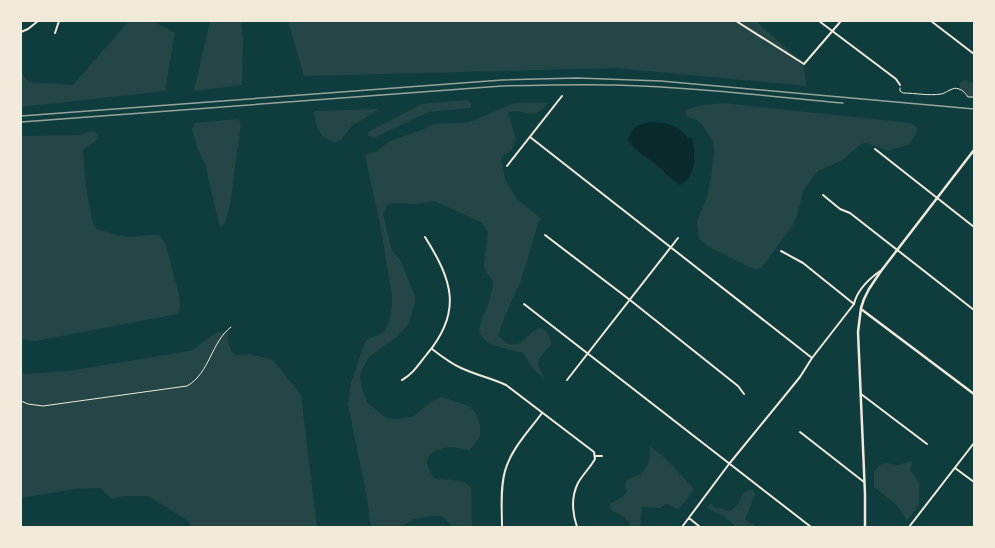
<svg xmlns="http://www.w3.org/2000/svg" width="995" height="548" font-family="'Crimson Pro',serif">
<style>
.green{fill:#244646}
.water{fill:#0a2a2b}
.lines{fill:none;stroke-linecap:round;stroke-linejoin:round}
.path{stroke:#f1e9da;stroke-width:1}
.service{stroke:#f1e9da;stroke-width:1}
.minor{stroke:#f1e9da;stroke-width:2}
.tertiary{stroke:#f1e9da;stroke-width:2.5}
.rail{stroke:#97a49c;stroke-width:1.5}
</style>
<rect width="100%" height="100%" fill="#0f3d3e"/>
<!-- green -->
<path class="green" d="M 129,21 L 153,21 L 175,33 L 165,91 L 21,107 L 21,73 L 29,82 L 73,85 Z
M 210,21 L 241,21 L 243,38 L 242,85 L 194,91 Z
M 288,21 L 756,21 L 804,64 L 806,86 L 616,68 L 304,76 Z
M 965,80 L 969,82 L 974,83 L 974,96 L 968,97 L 966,92 L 960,88 L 960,83 Z
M 467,100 L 471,104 L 471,108 L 428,112 L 374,138 L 368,135 L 368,132 L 422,104 Z
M 514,103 L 548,103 C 532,123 527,108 509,112 L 508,114 L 516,139 L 512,150 L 501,157 L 505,180 L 518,200 L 540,218 L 521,280 L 505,316 L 498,336 C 521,357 523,334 540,328 C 548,331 551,336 551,345 L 540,357 L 538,365 L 545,380 L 533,369 L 523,353 L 492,345 L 487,342 L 479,333 L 481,321 L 488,305 L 493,287 L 493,281 L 486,272 L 484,266 L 488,232 L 481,222 L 434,201 L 417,204 L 394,203 L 388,204 L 383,214 L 392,251 L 400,260 L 415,296 L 415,302 L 409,323 L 398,336 L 369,357 L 364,365 L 360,376 L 363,393 L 368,403 L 386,418 L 397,419 L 414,416 L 432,401 L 442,397 L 469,406 L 477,415 L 480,426 L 480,436 L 470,450 C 462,449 452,446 445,448 C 438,449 426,454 427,462 C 427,468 432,474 435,479 C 446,480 463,478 471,488 L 472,527 L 453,527 L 442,516 L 431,516 L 414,519 L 400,527 L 371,527 L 365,487 L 348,405 L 351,383 L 365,342 C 370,337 373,337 379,335 C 391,328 392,310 392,297 L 380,223 L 365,156 L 369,153 L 376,152 L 390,141 L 422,130 L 433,124 L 470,122 Z
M 723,103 L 911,123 L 917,127 L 916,134 L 908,145 L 888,151 L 867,143 L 861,144 L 841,161 L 818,171 L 803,191 L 797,216 L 791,228 L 761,268 L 754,269 L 709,247 L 699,239 L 697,221 L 707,197 L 711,178 L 714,154 L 713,141 L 702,124 L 697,120 L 686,116 L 685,110 L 698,106 Z
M 379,109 L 352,126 L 340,141 L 335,143 C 318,136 316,129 314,111 Z
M 238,119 L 241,123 L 230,205 L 225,223 L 220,228 L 205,164 L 197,147 L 192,129 L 195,123 Z
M 92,131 L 98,133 L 98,139 L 83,150 L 86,187 L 93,224 L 96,229 C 108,232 121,237 134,237 C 143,236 151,234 159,235 L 166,246 L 179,295 L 180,308 L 178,314 L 35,341 L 24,340 L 21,338 L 21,136 L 80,135 Z
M 230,332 L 228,333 C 227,342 229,349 235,355 L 250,354 L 273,360 L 301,395 L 317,527 L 192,527 L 188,521 L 149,496 L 123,496 L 112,499 L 100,488 L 75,489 L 21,498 L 21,372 L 24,374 L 67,371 L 178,353 L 193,350 L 215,333 Z
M 650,446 L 665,458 L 694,489 L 685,502 L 677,509 L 667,504 L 660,508 L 642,507 L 640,527 L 631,527 C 628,518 619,514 611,510 L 610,504 L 624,496 L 627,491 L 625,485 L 627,480 C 646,472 651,469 650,446 Z
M 912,461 L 910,470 L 919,483 L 919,505 L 907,521 L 897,505 L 874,487 L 874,472 L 880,465 L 885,463 L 898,465 Z
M 748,490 L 753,490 L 755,495 L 745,519 L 756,527 L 736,527 L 724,516 L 707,508 L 710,503 L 714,507 L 730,511 L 738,504 L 743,494 Z"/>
<!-- water -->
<path class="water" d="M 652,122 C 669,123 676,124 688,138 L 692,138 C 695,156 698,175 680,185 C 671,179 666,174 659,167 C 648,157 636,153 628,140 C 631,127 639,123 652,122 Z"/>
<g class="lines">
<!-- path -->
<path class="path" d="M 900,88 L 900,91 L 903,93 C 915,93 929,96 941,94 C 947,93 953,86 959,89 C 963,90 966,94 968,97 L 974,97"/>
<!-- service -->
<path class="service" d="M 21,401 L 28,404 L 43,406 L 187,386 C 210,373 211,342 231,327"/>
<!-- minor -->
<path class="minor" d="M 736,21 L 804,64 L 841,21
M 819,21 L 896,79 L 900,85
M 931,21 L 974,54
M 21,32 L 28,29 L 38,21
M 55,33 L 59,21
M 530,137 L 812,358
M 875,149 L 974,227
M 507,166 L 562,96
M 823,195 L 840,209 L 850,213 L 974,310
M 545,235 L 630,300 L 738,386 L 744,394
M 781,251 L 803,263 L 854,304
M 524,304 L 811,527
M 432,349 C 441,356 450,363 461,368 C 476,375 491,378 506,385 L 594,452 L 595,459 C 590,468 583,474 578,483 C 571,497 572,512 577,527
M 402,380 C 413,374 419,364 427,354 C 463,311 452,280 425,237
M 567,380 L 678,238
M 861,394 L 927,444
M 800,432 L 864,482
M 596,456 L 602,456
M 955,468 L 974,482
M 689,518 L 700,527
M 502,527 C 502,509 500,489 505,471 C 511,449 529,431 542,413
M 682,527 L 729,464 L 800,377 L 812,358 L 854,304 C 857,290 869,279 880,271
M 909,527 L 974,443"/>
<!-- tertiary -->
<path class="tertiary" d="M 861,309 L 974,394
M 865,527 L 865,494 L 858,332 L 861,308 L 864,299 L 869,289 L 881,271 L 974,150"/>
<!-- rail -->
<path class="rail" d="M 21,116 L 502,80 L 577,78 L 661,81 L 974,109
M 21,122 L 502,86 C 540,85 577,84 615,85 C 691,87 767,96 843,103"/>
</g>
<!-- border -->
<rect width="995" height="548" fill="none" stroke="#f1e9da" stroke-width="44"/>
</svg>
